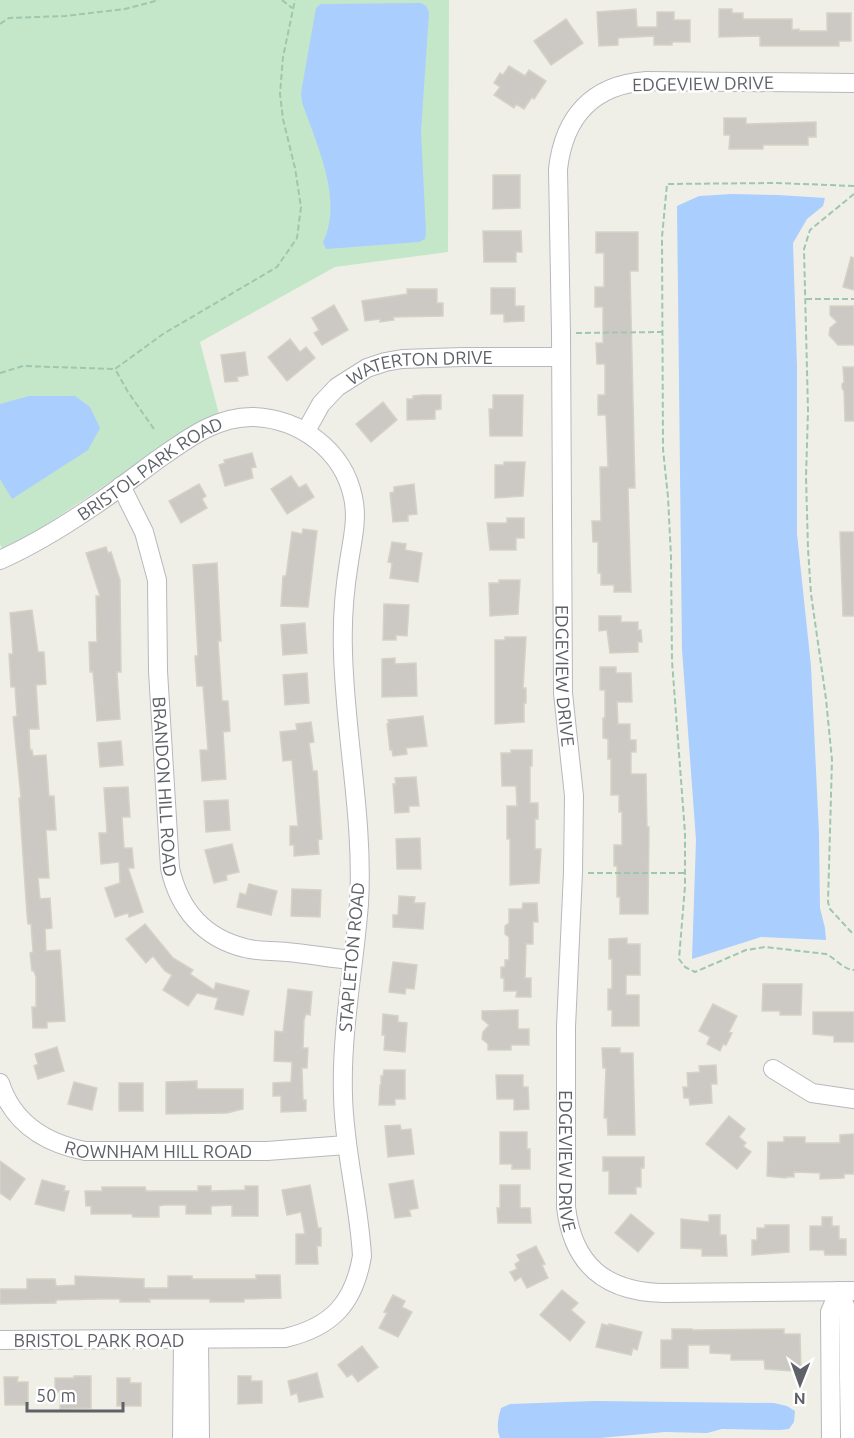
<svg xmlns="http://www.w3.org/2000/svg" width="854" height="1438" font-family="Ubuntu,sans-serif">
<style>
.green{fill:#c4e7c9}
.water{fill:#aacefd}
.building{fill:#ccc9c4;stroke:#d5d2c5;stroke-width:1.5}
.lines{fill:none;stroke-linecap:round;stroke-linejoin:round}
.minor-casing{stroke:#b7b8bd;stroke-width:20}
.path{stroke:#9ec7ae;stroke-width:2;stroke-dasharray:6 3;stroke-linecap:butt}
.minor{stroke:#fff;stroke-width:18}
.labels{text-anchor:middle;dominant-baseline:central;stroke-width:5;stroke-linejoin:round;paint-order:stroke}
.street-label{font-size:18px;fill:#5e6167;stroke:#fff}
</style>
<rect width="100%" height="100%" fill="#f0efe7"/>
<!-- green -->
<path class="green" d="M 0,0 L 449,0 L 448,252 L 335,267 L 200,342 L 219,414 L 202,420 L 37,531 L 2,549 L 0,544 Z"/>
<!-- water -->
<path class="water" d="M 421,3 L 426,6 L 429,12 L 421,132 L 426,233 L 425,239 L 419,242 L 326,249 L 323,242 C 344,199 316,144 302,102 L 301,93 L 316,8 L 321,4 L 328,4 Z
M 732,194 L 778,195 L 825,198 L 823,206 L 807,219 L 793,243 L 797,366 L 797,534 L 811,666 L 819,833 L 820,908 L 825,928 L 826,940 L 761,937 L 692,959 L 696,840 L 682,650 L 677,206 L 699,196 Z
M 29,396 L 75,396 L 90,407 L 100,428 L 88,450 L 12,499 L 0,479 L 0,404 Z
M 594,1401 L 774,1403 L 787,1406 L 795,1411 L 794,1422 L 789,1429 L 780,1430 L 722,1429 L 707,1433 L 665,1432 L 600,1438 L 500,1438 C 496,1428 498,1418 501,1408 L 510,1404 Z"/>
<!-- building -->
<path class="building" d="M 636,9 L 637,27 L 657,27 L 657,12 L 674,12 L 674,20 L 690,20 L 690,42 L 672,42 L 672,45 L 654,45 L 654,36 L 618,38 L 618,45 L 599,46 L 597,12 Z
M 719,9 L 732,9 L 732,13 L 743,13 L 743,19 L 792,19 L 792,30 L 799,29 L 799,31 L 827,31 L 827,13 L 851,13 L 851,41 L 839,41 L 839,46 L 760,46 L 760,36 L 719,37 Z
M 566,19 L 583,43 L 551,65 L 534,41 Z
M 509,66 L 525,76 L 529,70 L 546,81 L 534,99 L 532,97 L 524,109 L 516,104 L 514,108 L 494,95 L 500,87 L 494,83 L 500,73 L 503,75 Z
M 724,118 L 746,118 L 746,124 L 816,122 L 816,137 L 808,137 L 808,145 L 763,145 L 763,149 L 729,149 L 730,135 L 724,135 Z
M 493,175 L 520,175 L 520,208 L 493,209 Z
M 483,231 L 521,231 L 522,252 L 516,252 L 516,262 L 484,262 Z
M 596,232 L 638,232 L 638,271 L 630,271 L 635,488 L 628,488 L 631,592 L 614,592 L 614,585 L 601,585 L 601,573 L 598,573 L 598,542 L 593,542 L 592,521 L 601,521 L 600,467 L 608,467 L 606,415 L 598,415 L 598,395 L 605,395 L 605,364 L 597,364 L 596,343 L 603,343 L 603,307 L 595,307 L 595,287 L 604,287 L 604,253 L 596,253 Z
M 851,257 L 854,258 L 854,290 L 843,287 Z
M 491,288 L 515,288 L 515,306 L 524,306 L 524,321 L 504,322 L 504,314 L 491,314 Z
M 407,289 L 437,289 L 437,303 L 443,303 L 443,316 L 393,317 L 394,320 L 380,322 L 380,319 L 365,321 L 362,301 L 407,294 Z
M 334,305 L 348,330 L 322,345 L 314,333 L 319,330 L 312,318 Z
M 830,306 L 854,306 L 854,345 L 838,345 L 829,335 L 830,328 L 837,322 L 830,315 Z
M 290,339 L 300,352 L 306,347 L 315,358 L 287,381 L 268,357 Z
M 245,352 L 248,375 L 237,377 L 238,381 L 225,382 L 221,355 Z
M 843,367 L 854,367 L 854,421 L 845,421 L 844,391 L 842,388 L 842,384 L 844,382 Z
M 422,395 L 441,395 L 441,409 L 435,410 L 435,419 L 407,420 L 407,399 L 413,399 L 413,396 Z
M 493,395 L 523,395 L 522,436 L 490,436 L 489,409 L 493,409 Z
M 383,402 L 397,420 L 371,442 L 356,424 Z
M 252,453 L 256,467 L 251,468 L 253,478 L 225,486 L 219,465 L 225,463 L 224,460 Z
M 504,462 L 525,462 L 523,496 L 495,498 L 495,465 L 504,465 Z
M 291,476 L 299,488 L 306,484 L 314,497 L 287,514 L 271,489 Z
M 199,484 L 206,496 L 202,499 L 207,508 L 181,523 L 169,501 Z
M 414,484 L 417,514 L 408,515 L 408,521 L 393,522 L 390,493 L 394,492 L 394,487 Z
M 507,518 L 524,518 L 524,538 L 516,538 L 516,550 L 490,550 L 487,523 L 507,523 Z
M 303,529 L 317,531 L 308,607 L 281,606 L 283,576 L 286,576 L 292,532 L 302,534 Z
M 840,532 L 854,532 L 854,616 L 843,616 Z
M 392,542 L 406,544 L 405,550 L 422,553 L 418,582 L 390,578 L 392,563 L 388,562 Z
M 106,547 L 108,553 L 111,552 L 120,580 L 121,672 L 117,672 L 120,719 L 97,721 L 93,672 L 90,672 L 89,642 L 97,642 L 96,596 L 100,596 L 86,553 Z
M 217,563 L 221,641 L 218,641 L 222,701 L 228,701 L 230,731 L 223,732 L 226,779 L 202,781 L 200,750 L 208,750 L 203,686 L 197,686 L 195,656 L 198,656 L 193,565 Z
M 499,580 L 520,580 L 518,614 L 490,616 L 489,583 L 499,583 Z
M 384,604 L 409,605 L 407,636 L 396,635 L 396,640 L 383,640 Z
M 32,610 L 38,652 L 44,652 L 46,684 L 36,685 L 39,729 L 29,729 L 30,750 L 32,750 L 33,756 L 46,755 L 49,796 L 54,796 L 56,830 L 46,830 L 49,878 L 38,878 L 40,899 L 50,898 L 52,928 L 45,929 L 46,951 L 60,950 L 65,1021 L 47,1022 L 47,1028 L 33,1028 L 32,1007 L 36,1007 L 36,977 L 34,971 L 32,971 L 30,953 L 33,952 L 31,924 L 28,924 L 27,914 L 19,798 L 21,798 L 13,717 L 17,716 L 15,687 L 11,687 L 9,654 L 13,654 L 10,613 Z
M 599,616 L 621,616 L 621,622 L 638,622 L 638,630 L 641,630 L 642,642 L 638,642 L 638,652 L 610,653 L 607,630 L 599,631 Z
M 305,623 L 307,653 L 283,655 L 281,625 Z
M 505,637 L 526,637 L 523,688 L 526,688 L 526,703 L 524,703 L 524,722 L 495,724 L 495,640 L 505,640 Z
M 395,658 L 395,664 L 416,663 L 417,696 L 382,697 L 382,659 Z
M 600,667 L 616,667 L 616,673 L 631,673 L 632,702 L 617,702 L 618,724 L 630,724 L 630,740 L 636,740 L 636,752 L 631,752 L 631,774 L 646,774 L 647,827 L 649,827 L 648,914 L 620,914 L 620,897 L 617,897 L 617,866 L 614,866 L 614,845 L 622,845 L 622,812 L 619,812 L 619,795 L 611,795 L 611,759 L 608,759 L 608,739 L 603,738 L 603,718 L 605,718 L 605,690 L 600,690 Z
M 307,673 L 309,703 L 285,705 L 283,675 Z
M 423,716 L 427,746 L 406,748 L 407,754 L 393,756 L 392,750 L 390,750 L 387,724 L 389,723 L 388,720 Z
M 311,722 L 314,742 L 309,743 L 313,771 L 317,771 L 322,839 L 318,840 L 319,854 L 294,856 L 294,845 L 290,845 L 290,826 L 298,826 L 292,760 L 283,761 L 280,732 L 297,730 L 296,724 Z
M 121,741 L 123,765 L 100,767 L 98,743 Z
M 511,750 L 532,750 L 532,766 L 530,766 L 530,803 L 538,803 L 538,819 L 535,819 L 535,849 L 541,849 L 539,883 L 510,885 L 510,839 L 507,839 L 507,806 L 517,806 L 516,786 L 502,786 L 501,753 L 511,753 Z
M 416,777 L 419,806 L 409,806 L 409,812 L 395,813 L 393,784 L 396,784 L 395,778 Z
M 128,787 L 130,817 L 122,817 L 124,848 L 132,848 L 134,868 L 128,868 L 143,912 L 129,917 L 128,913 L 115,917 L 105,888 L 120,883 L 119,862 L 101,864 L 99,833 L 107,833 L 104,788 Z
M 228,800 L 230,830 L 206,832 L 204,801 Z
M 420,838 L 421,869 L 397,869 L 396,839 Z
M 232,844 L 239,872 L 226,875 L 227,880 L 214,883 L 205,850 Z
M 249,884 L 277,891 L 271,915 L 237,907 L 240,893 L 246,895 Z
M 292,889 L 321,890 L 320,917 L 291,916 Z
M 399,896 L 415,897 L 414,903 L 425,903 L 423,929 L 393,927 L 393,915 L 398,915 Z
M 523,903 L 537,903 L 538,922 L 533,922 L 533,944 L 526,944 L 525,978 L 531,978 L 531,997 L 516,997 L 517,991 L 504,991 L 504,978 L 501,978 L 501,967 L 505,967 L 505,960 L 509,960 L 509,937 L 505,934 L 505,926 L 509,923 L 509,909 L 522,909 Z
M 145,924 L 173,958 L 193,970 L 190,974 L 214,990 L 216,983 L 249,991 L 243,1015 L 215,1009 L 218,998 L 197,993 L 188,1006 L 163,990 L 172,975 L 165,971 L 153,956 L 146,963 L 126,939 Z
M 627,938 L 627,944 L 640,944 L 640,975 L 626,975 L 626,995 L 639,995 L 639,1026 L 612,1026 L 612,1010 L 608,1010 L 608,989 L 612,989 L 612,959 L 609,959 L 609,939 Z
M 393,962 L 417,965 L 414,989 L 406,988 L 405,994 L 389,992 Z
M 763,984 L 802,984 L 801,1015 L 780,1015 L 780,1011 L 762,1011 Z
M 288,989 L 312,992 L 310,1015 L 306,1014 L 304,1020 L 303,1048 L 308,1048 L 307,1068 L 302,1068 L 303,1100 L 306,1100 L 306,1111 L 281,1112 L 281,1096 L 273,1096 L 273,1083 L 291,1082 L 292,1062 L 274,1061 L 275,1031 L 283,1032 Z
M 713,1004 L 737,1016 L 729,1032 L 732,1033 L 726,1045 L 723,1044 L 720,1051 L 707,1044 L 710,1037 L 699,1031 Z
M 518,1010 L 518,1029 L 529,1029 L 529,1045 L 511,1045 L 511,1050 L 488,1050 L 488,1044 L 482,1039 L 483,1032 L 489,1025 L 482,1019 L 482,1011 Z
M 813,1012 L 854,1012 L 854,1042 L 834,1042 L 834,1036 L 813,1034 Z
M 383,1014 L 398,1016 L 398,1022 L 407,1023 L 405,1052 L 384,1050 L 385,1035 L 382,1035 Z
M 57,1047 L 64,1071 L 38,1079 L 34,1066 L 38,1064 L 35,1054 Z
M 602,1048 L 620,1048 L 620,1053 L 633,1053 L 635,1135 L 608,1135 L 607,1118 L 604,1118 L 606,1068 L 603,1068 Z
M 716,1065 L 717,1084 L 711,1084 L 712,1103 L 690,1105 L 689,1098 L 684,1098 L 683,1087 L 688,1087 L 687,1073 L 700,1072 L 699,1066 Z
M 384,1070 L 405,1070 L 405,1099 L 395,1099 L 395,1105 L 379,1105 L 380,1085 L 381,1085 L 381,1076 L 383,1076 Z
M 496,1075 L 523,1075 L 523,1087 L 528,1087 L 529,1109 L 514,1110 L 514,1099 L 497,1099 Z
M 197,1081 L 197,1089 L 243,1089 L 243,1109 L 227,1113 L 166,1114 L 166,1082 Z
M 74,1082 L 97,1088 L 92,1110 L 68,1104 Z
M 119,1083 L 143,1083 L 143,1111 L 119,1111 Z
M 729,1116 L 745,1129 L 739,1137 L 746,1143 L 743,1146 L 751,1152 L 737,1169 L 706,1144 Z
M 400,1125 L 401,1130 L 411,1129 L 414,1154 L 388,1157 L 385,1126 Z
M 500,1132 L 527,1132 L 527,1149 L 530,1149 L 530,1169 L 512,1169 L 512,1164 L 500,1164 Z
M 854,1134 L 854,1174 L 844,1174 L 844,1178 L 820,1179 L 820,1173 L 794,1172 L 794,1177 L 786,1177 L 786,1178 L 767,1176 L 768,1142 L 784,1142 L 784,1137 L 805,1137 L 805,1143 L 840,1143 L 840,1135 Z
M 603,1157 L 644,1157 L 644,1168 L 641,1168 L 641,1187 L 636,1187 L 636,1194 L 609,1194 L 609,1171 L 603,1171 Z
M 0,1161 L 25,1179 L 10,1200 L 0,1193 Z
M 42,1180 L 65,1186 L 64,1191 L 69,1191 L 64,1211 L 35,1204 Z
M 413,1180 L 418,1208 L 409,1210 L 411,1216 L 395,1218 L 389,1184 Z
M 310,1185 L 318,1228 L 321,1228 L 321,1246 L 317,1246 L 318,1264 L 296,1264 L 296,1234 L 305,1234 L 301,1212 L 287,1215 L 282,1190 Z
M 500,1185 L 520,1185 L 520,1208 L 530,1208 L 531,1223 L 498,1223 L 497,1208 L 500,1208 Z
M 198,1186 L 211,1186 L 211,1191 L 245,1190 L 245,1186 L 258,1186 L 258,1216 L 232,1216 L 232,1205 L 211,1206 L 211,1214 L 186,1214 L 186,1205 L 164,1205 L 159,1206 L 159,1217 L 133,1217 L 132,1214 L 91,1214 L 91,1206 L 86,1206 L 85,1191 L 102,1191 L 102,1187 L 145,1187 L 146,1191 L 198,1191 Z
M 631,1214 L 654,1233 L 638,1252 L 615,1233 Z
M 709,1215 L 720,1215 L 720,1235 L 726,1235 L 727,1256 L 702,1256 L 702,1249 L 681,1248 L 681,1219 L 709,1222 Z
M 822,1217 L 832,1217 L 832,1226 L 839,1226 L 839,1239 L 846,1239 L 846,1255 L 825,1255 L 824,1250 L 810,1250 L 810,1226 L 822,1226 Z
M 765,1225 L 789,1225 L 789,1252 L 752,1255 L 752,1240 L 757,1240 L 757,1228 L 765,1228 Z
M 536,1246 L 545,1264 L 542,1265 L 548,1278 L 527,1288 L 521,1277 L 515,1281 L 510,1272 L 517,1269 L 515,1264 L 520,1261 L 517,1255 Z
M 256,1275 L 280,1275 L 281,1298 L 244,1299 L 244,1302 L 210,1302 L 210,1299 L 149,1299 L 150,1302 L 120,1302 L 120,1299 L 99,1299 L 56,1300 L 56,1303 L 0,1304 L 0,1289 L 27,1289 L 27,1279 L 55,1279 L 56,1286 L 75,1285 L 75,1276 L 144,1279 L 144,1288 L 168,1288 L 168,1276 L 192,1276 L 192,1279 L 256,1279 Z
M 562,1290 L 578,1303 L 571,1310 L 585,1322 L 570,1341 L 540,1315 Z
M 393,1295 L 405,1301 L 402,1307 L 412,1312 L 398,1337 L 379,1328 L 387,1313 L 384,1312 Z
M 602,1324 L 609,1326 L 609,1324 L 642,1332 L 637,1350 L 633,1348 L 631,1355 L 596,1347 Z
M 672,1329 L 692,1329 L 692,1330 L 784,1329 L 784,1334 L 800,1334 L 801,1369 L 792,1369 L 792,1371 L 765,1369 L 764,1360 L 731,1360 L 731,1354 L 710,1353 L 710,1345 L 688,1345 L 688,1368 L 661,1368 L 661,1340 L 672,1340 Z
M 362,1346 L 378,1367 L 358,1382 L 352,1374 L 347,1377 L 338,1365 Z
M 317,1373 L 323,1397 L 299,1402 L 297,1393 L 291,1395 L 288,1381 Z
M 74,1376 L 91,1376 L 91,1408 L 60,1409 L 60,1392 L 55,1392 L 55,1378 L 74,1378 Z
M 238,1376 L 251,1376 L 251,1381 L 262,1381 L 262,1403 L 238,1404 Z
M 4,1377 L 18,1377 L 17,1382 L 28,1382 L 28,1405 L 5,1405 Z
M 117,1378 L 130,1378 L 130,1383 L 141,1383 L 141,1406 L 117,1406 Z"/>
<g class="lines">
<defs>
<g id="minor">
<path id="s1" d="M 854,83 L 646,81 C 592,85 564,117 558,169 L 561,333 L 563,693 L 574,796 L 573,872 L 566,1027 L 566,1207 C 573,1266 606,1292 664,1293 L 854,1291"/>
<path id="s2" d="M 306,431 L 321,404 L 337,387 L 367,368 L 385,362 L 402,359 L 462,357 L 560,357"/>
<path id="s3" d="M 121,486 L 144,532 L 157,580 L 158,671 L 170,868 C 179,909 204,938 245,948 C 259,952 273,950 287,952 C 309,954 330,958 352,960"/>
<path id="s4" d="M 0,560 C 31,546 61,528 89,509 C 112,494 134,477 157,460 C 186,440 216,416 254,417 C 300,419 343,450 353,497 C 358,519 352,541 349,562 C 344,592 342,623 343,652 C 345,736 364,820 359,904 C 354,968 341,1031 343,1095 C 344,1150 359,1202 362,1256 C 354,1303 332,1327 285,1338 L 0,1340"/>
<path d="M 773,1069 L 812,1093 L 854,1099"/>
<path id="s5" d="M 0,1083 C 13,1123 45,1143 85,1151 L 267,1151 L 346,1145"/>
<path d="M 839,1291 L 848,1313 L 850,1438"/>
<path d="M 199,1339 L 200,1438"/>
<path d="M 182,1438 L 183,1340"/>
<path d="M 831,1438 L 830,1312 L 839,1291"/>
</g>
</defs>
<!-- minor casing -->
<use href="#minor" class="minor-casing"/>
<!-- path -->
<path class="path" d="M 282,0 L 292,8
M 0,24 L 9,18 L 65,16 L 125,9 L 159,0
M 854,186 L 777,183 L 667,184 L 662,237 L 663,449 L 668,497 L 671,557 L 672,661 L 685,833 L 685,886 L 679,959 L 685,967 L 695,972 L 746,950 L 765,947 L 826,954 C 835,958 844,970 854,970
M 854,194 L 810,230 L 804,249 L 808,411 L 806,477 L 808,549 L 811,594 L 826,699 L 832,760 L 828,902 L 830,909 L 854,935
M 806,299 L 854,299
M 576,333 L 663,332
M 0,373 L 23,366 L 115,369
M 154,429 L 128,392 L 115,369 L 163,334 L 277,267 L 297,238 L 301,207 L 295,168 L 283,119 L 280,94 L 283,57 L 295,0
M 588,873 L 684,873"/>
<!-- minor -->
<use href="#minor" class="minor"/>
</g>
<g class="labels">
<!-- street labels -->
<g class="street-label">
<text transform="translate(703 83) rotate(-1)">EDGEVIEW DRIVE</text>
<text stroke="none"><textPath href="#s2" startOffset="142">WATERTON DRIVE</textPath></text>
<text stroke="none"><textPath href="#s4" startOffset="176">BRISTOL PARK ROAD</textPath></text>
<text stroke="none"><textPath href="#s1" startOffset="852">EDGEVIEW DRIVE</textPath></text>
<text stroke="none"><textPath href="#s3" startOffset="308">BRANDON HILL ROAD</textPath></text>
<text transform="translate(351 957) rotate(-85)">STAPLETON ROAD</text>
<text stroke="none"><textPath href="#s5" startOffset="188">ROWNHAM HILL ROAD</textPath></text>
<text stroke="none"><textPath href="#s1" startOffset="1338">EDGEVIEW DRIVE</textPath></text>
<text x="99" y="1340">BRISTOL PARK ROAD</text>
</g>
</g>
<!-- north arrow -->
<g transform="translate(800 1384) rotate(181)" stroke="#ffffff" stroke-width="4.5" paint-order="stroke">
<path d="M0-4.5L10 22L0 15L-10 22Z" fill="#5e6167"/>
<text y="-9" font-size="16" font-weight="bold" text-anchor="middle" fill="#5e6167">N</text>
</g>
<!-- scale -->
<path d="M27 1402v9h96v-9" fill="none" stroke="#5e6167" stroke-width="3"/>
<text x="36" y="1402" font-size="18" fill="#5e6167" stroke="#ffffff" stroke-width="4.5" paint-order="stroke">50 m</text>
</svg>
